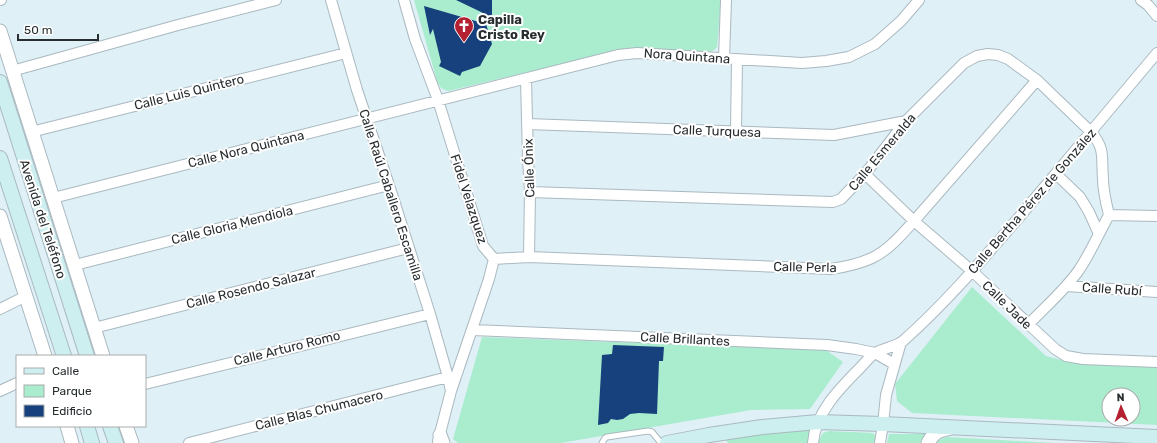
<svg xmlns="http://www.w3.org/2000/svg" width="1157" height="443" font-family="Rubik,sans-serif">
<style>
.green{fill:#aaecce;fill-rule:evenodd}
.building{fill:#17417c}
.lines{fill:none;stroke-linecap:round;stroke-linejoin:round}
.service-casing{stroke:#aab9c0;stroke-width:7}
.minor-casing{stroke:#aab9c0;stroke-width:12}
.tertiary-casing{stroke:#aab9c0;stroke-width:15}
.secondary-casing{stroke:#aab9c0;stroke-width:16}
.service{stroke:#fff;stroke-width:5}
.minor{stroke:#fff;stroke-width:10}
.tertiary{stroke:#fff;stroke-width:13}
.secondary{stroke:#cdefef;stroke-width:14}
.labels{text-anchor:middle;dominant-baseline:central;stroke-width:4;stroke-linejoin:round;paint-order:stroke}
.poi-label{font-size:13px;font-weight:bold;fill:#282e30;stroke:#fff;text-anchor:start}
.street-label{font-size:13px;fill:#282e30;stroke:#fff}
</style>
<rect width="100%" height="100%" fill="#e0f0f7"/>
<!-- green -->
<path class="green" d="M 414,0 L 721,0 L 717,47 L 714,50 L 708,52 L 639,49 L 609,53 L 448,91 L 441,88 L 437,81 Z
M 972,287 L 1046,356 L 1072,363 L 1157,367 L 1157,425 L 912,413 L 897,401 L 895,384 ZM 1109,395 L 1133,395 L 1133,419 L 1109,419 Z
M 482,337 L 826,350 L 843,362 L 810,409 L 751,410 L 561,443 L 458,443 L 453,439 Z
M 809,430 L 809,443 L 728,443 L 726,440 L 767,432 Z
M 829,431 L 873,433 L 876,437 L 876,443 L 819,443 L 819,440 L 823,433 Z
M 889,434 L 927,434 L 923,438 L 921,443 L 887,443 Z
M 947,437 L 1055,443 L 935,443 L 937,441 Z"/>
<!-- building -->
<path class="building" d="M 456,0 L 492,0 L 492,18 L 481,12 Z
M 424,6 L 486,24 L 492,44 L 480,66 L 462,72 L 460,76 L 439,66 L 441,62 L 433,29 L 430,35 Z
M 613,345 L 664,347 L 663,361 L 659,361 L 657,414 L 639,413 L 630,414 L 623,419 L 617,420 L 611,419 L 608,423 L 598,425 L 602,355 L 612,354 Z"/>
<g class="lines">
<defs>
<path id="service" d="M 602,443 L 605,438 L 607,437 L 648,431 L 652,432 L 661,443"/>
<path id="minor" d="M 0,0 L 1,0
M 331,0 L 357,90 L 389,185 L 430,314 L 448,377 L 451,391
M 404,0 L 415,39 L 438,100 L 483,246 L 494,259
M 1141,0 L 1148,5 L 1157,16
M 724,59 L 726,0
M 12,71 L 178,25 L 276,0
M 526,79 L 528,159 L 530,192 L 529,257
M 527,124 L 834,135 L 906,121
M 736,131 L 737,60
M 31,132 L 346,53
M 865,174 L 914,221 L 972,271 L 1055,349 L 1066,356 L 1083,359 L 1157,362
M 530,192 L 833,202 L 841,199 L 865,174 L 906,121 L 964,63 L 977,56 L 988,54 L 998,55 L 1008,59 L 1037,80 L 1091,132 C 1106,150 1101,157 1103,179 C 1103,191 1106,203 1109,215 L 1099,234
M 53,198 L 618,55 L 637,53 L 802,63 L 826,61 L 849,57 L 875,44 L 901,21 L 919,0
M 1109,215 L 1157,216
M 494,259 L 529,257 L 831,269 C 845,267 859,264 872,258 C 889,250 902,234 914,221 L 1037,80
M 75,265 L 389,185
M 1066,286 L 1157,292
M 0,309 L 26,296
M 1028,325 C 1045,307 1065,290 1079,270 C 1087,258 1093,246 1099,234 L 1089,212 L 1080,197 L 1056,174
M 94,328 L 408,248
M 472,330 L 827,345 L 856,349 L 875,353 L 894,364
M 145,384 L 430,314
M 0,391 L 17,383
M 438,441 L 451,391 L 489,279 L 494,259
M 189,443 L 448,377
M 813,443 C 815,413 840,388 860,368 C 865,363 870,356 875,353 C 884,348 895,347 903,341 C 946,303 983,259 1021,215 C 1066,161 1112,107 1157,53
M 880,443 L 883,424 L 886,395 L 901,342"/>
<path id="tertiary" d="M 0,31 L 103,356
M 0,216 L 45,356
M 67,426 L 72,443
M 126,426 L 132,443
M 440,435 L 443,443
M 928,443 C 934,431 940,431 951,428"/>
<path id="secondary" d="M 0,82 L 87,356
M 0,158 L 64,356
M 87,426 L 92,443
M 110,426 L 116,443
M 667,443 L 709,435 L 762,427 L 818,422 L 883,424 L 1157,437"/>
</defs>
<!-- service casing -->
<use href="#service" class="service-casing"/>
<!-- minor casing -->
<use href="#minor" class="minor-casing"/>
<!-- tertiary casing -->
<use href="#tertiary" class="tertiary-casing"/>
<!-- secondary casing -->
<use href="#secondary" class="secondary-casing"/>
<!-- service -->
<use href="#service" class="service"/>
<!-- minor -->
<use href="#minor" class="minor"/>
<!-- tertiary -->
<use href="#tertiary" class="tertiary"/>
<!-- secondary -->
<use href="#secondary" class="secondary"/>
</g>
<!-- icons -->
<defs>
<symbol id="church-pin" viewBox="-11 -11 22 30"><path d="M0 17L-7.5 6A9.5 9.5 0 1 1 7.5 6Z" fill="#b32030" stroke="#fff"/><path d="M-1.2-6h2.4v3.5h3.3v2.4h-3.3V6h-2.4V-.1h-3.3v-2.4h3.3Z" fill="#fff"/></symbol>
</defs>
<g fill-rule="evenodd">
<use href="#church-pin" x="453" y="15" width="22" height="30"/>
</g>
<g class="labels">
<!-- poi labels -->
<g class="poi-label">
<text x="478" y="19">Capilla<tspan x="478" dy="15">Cristo Rey</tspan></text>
</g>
<!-- street labels -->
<g class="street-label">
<text transform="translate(687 56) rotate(4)">Nora Quintana</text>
<text transform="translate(189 92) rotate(-14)">Calle Luis Quintero</text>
<text transform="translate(717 131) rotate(2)">Calle Turquesa</text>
<text transform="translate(246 149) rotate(-14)">Calle Nora Quintana</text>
<text transform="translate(882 152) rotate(-50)">Calle Esmeralda</text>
<text transform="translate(529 168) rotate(-92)">Calle Ónix</text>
<text transform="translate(391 195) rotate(72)">Calle Raúl Caballero Escamilla</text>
<text transform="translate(469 199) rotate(72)">Fidel Velazquez</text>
<text transform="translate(1032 201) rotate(-49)">Calle Bertha Pérez de González</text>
<text transform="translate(43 219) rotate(72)">Avenida del Teléfono</text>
<text transform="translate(232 225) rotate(-14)">Calle Gloria Mendiola</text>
<text transform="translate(805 267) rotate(1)">Calle Perla</text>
<text transform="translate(251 288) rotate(-14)">Calle Rosendo Salazar</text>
<text transform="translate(1112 289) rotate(4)">Calle Rubí</text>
<text transform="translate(1007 305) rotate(44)">Calle Jade</text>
<text transform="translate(685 339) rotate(3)">Calle Brillantes</text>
<text transform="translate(287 348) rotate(-14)">Calle Arturo Romo</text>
<text transform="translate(319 410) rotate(-14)">Calle Blas Chumacero</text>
</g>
</g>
<!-- legend -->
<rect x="16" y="355" width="130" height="72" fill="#ffffff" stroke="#a9abac"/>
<rect x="24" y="368" width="20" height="6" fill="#cdefef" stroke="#a9abac"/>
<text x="52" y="375" font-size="12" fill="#282e30">Calle</text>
<rect x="24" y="385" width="20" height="12" fill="#aaecce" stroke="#a9abac"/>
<text x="52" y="395" font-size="12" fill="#282e30">Parque</text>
<rect x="24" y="405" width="20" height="12" fill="#17417c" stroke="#a9abac"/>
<text x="52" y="415" font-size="12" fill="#282e30">Edificio</text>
<!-- north arrow -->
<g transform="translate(1121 407) rotate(358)"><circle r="19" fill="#ffffff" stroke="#a9abac"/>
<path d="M0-3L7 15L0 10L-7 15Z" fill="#b32030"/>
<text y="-6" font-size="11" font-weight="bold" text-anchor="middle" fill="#282e30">N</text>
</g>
<!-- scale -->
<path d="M18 34v6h80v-6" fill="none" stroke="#282e30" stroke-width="2"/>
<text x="24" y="34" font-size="12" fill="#282e30" stroke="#ffffff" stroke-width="3" paint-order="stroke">50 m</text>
</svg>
